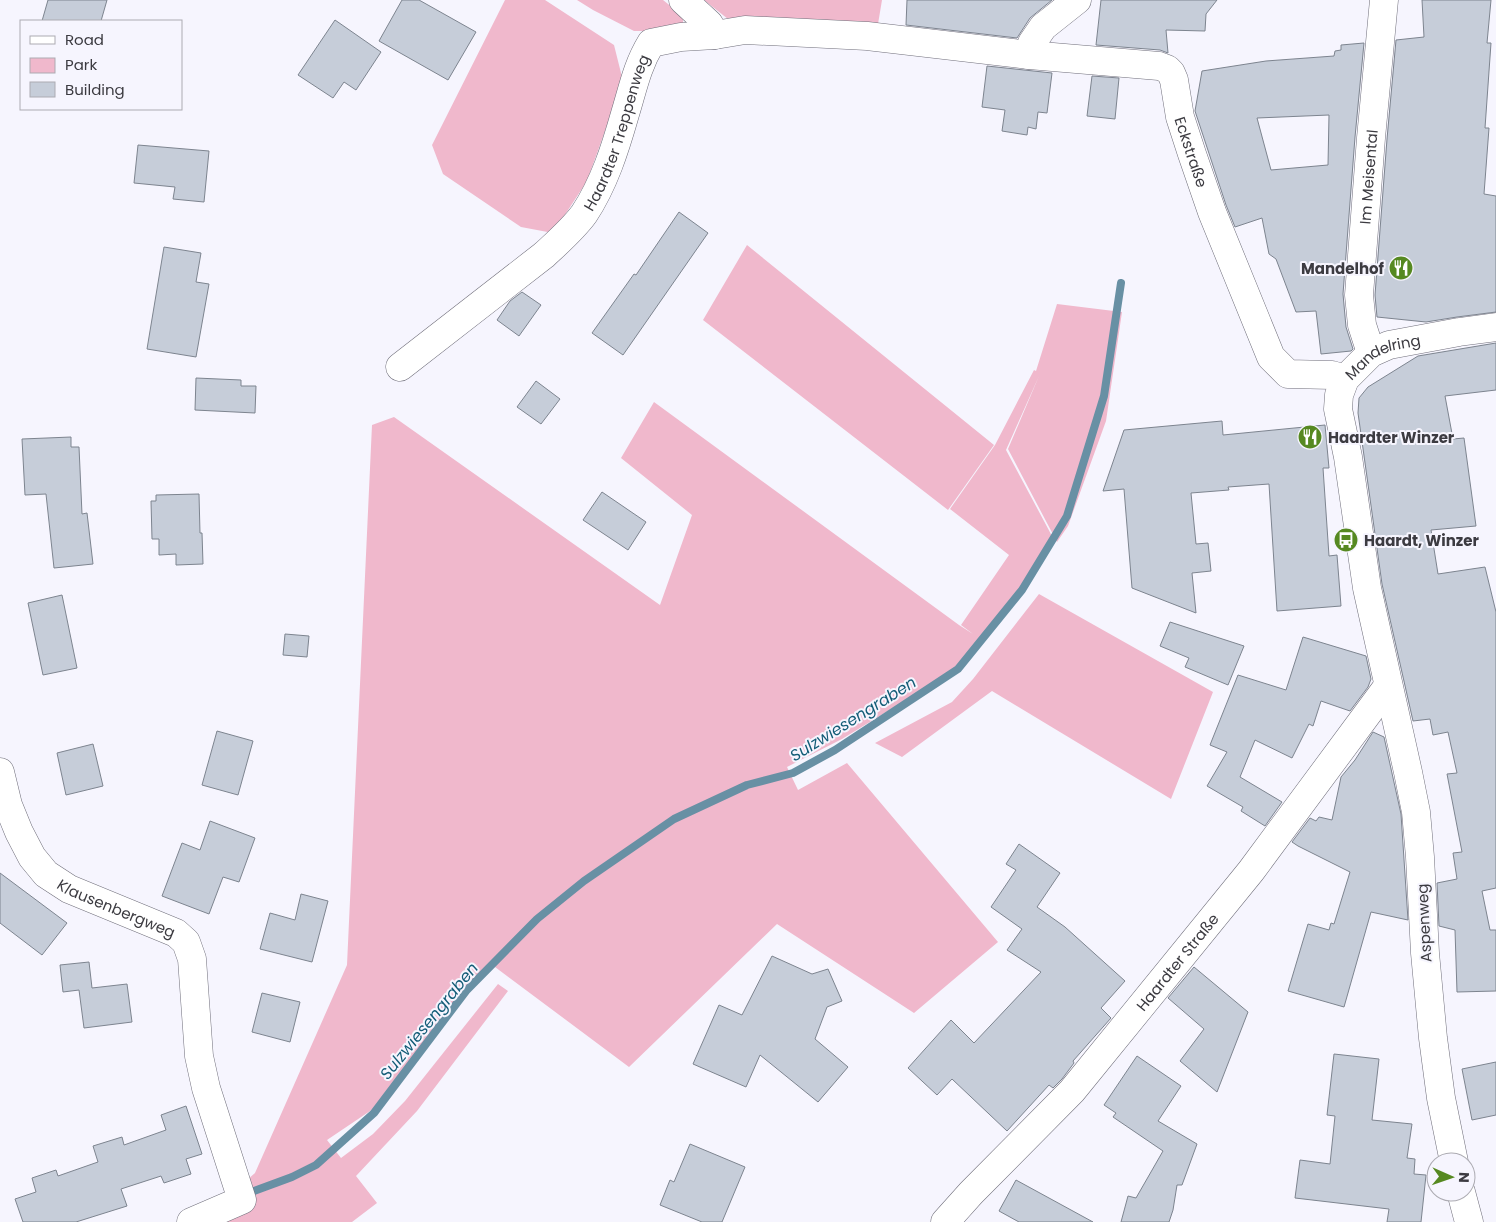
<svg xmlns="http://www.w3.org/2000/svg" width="1496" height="1222" font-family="Poppins,sans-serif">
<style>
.green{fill:#f0b8cc}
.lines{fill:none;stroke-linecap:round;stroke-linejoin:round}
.stream{stroke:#6890a4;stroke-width:8}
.building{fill:#c6cdd9;stroke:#7d848f;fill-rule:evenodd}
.minor-casing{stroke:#706f7b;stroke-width:29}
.minor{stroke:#fff;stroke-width:28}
.labels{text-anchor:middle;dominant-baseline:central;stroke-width:4;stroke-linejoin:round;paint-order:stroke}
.street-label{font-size:15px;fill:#3c3b41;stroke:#f6f5fe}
.poi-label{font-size:15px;font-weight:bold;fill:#3c3b41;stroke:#f6f5fe;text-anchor:start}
.water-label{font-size:16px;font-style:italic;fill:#135c77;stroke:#f6f5fe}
</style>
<rect width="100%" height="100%" fill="#f6f5fe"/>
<!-- green -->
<path class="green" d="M 505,0 L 545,0 L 614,45 L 623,81 L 587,181 L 553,233 L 521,227 L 443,174 L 432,145 Z
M 577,0 L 663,0 L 683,16 L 683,31 L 634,31 L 593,10 Z
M 704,0 L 882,0 L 877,30 L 728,19 Z
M 747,245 L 994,445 L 948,510 L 703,320 Z
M 1057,304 L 1122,312 L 1106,421 L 1068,526 L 1057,542 L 1008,449 L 1039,376 L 1006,450 L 1052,536 L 1021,589 L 958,668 L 842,739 L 787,767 L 798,790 L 847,763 L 998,942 L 914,1013 L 777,924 L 629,1067 L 491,964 L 465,990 L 373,1109 L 327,1140 L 341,1158 L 373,1134 L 405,1101 L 498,984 L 508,991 L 417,1111 L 356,1176 L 377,1203 L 352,1222 L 199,1222 L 255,1173 L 347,965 L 372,425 L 394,417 L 660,605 L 692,515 L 621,458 L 654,402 L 959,625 L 973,634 L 961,625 L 1009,555 L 950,509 L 995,445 L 1034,370 L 1036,371 Z
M 1039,594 L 1213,692 L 1171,799 L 992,691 L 902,757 L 875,743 L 952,702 L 973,679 Z"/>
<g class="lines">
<!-- stream -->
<path class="stream" d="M 246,1194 L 292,1177 L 316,1165 L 374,1113 L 466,991 L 537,919 L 584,881 L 674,819 L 747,785 L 793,773 L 835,750 L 958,669 L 1022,590 L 1067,516 L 1104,396 L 1121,283"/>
</g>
<!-- building -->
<path class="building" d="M 48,0 L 107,0 L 101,21 L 42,21 Z
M 402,0 L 419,0 L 476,32 L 448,80 L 379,41 Z
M 907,0 L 1052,0 L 1030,18 L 1017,38 L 906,25 Z
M 1101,0 L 1217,0 L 1206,14 L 1205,31 L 1166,30 L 1168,53 L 1160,50 L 1096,45 Z
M 1422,0 L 1491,0 L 1487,43 L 1491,43 L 1485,128 L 1489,128 L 1484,194 L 1496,196 L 1496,312 L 1457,317 L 1426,322 L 1377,317 L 1375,295 L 1387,139 L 1396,40 L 1424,37 Z
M 335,20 L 381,52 L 356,90 L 344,82 L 333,98 L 298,75 Z
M 1364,43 L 1355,137 L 1343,294 L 1346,327 L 1353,349 L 1351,351 L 1321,354 L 1316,311 L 1296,312 L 1276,259 L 1269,254 L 1262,218 L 1235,227 L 1226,205 L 1195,111 L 1202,71 L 1266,61 L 1334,56 L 1335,51 L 1341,50 L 1341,45 ZM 1329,115 L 1328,165 L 1271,170 L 1257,118 Z
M 987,66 L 1052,73 L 1047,113 L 1038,112 L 1036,129 L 1028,127 L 1027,135 L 1002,131 L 1005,110 L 982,107 Z
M 1092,76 L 1119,78 L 1115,119 L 1087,116 Z
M 138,145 L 209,151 L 204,202 L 173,199 L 175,187 L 134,183 Z
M 679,212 L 708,233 L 623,355 L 592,333 L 634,274 L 636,275 Z
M 164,247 L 201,253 L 196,282 L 209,284 L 196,357 L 147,349 Z
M 522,292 L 541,305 L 519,336 L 497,320 L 510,301 Z
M 1496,343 L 1496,390 L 1445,396 L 1453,439 L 1464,438 L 1476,526 L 1431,530 L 1438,574 L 1485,567 L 1496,612 L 1496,888 L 1482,891 L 1490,930 L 1496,930 L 1496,991 L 1457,992 L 1455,930 L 1439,926 L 1437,883 L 1457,879 L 1453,853 L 1462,852 L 1447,774 L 1457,773 L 1448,732 L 1433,735 L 1430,719 L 1413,721 L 1382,584 L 1358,413 L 1359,398 L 1368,387 L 1418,356 Z
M 196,378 L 241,380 L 241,386 L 256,386 L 255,413 L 195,410 Z
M 536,381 L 560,399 L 541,424 L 517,407 Z
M 1222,421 L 1223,435 L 1325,425 L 1329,468 L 1323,468 L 1329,556 L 1337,555 L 1341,606 L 1277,611 L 1269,484 L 1228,487 L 1229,490 L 1191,493 L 1196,544 L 1208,543 L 1211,571 L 1192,573 L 1196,613 L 1132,588 L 1124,489 L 1103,491 L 1124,430 Z
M 71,437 L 71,447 L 79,447 L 82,514 L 87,513 L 93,564 L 54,568 L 46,494 L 25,495 L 22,439 Z
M 602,492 L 646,522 L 628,550 L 583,520 Z
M 199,494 L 200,533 L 202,533 L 203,564 L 176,565 L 176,554 L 159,555 L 159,539 L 152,539 L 151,501 L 156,501 L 156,495 Z
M 62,595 L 77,668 L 43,675 L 28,603 Z
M 1170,622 L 1244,646 L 1228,685 L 1185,667 L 1189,658 L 1160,646 Z
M 285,634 L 309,636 L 307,657 L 283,655 Z
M 1303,637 L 1366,656 L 1371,679 L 1368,687 L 1350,711 L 1321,701 L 1313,726 L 1309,724 L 1292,758 L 1255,740 L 1240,777 L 1282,802 L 1265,826 L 1241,811 L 1243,807 L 1207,786 L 1227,752 L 1210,745 L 1238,675 L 1286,690 Z
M 217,731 L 253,741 L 238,795 L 202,785 Z
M 1373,732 L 1384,737 L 1401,814 L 1408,920 L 1371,912 L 1344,1007 L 1288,991 L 1308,924 L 1329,930 L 1331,923 L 1334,924 L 1350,872 L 1298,846 L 1292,842 L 1310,818 L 1316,821 L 1319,817 L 1332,820 L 1341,777 L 1355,760 Z
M 93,744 L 103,786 L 66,795 L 57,753 Z
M 210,821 L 255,838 L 239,882 L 223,877 L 209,914 L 162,896 L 182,843 L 200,850 Z
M 1019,844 L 1060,873 L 1037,907 L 1065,927 L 1125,981 L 1101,1008 L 1111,1018 L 1073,1061 L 1074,1063 L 1062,1079 L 1053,1088 L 1049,1085 L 1007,1131 L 952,1079 L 937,1095 L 908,1068 L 951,1020 L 974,1043 L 1041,972 L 1007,950 L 1022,929 L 991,907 L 1016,870 L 1006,864 Z
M 0,873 L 67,923 L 42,955 L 0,923 Z
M 301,894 L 328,901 L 312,962 L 260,949 L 270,913 L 295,920 Z
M 772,956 L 812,974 L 828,969 L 842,1001 L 827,1007 L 815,1039 L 848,1067 L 818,1102 L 760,1055 L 746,1087 L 693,1064 L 719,1005 L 742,1015 Z
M 89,962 L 92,988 L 127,984 L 132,1022 L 84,1028 L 79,990 L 63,992 L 60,965 Z
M 1194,967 L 1248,1012 L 1217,1092 L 1180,1061 L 1204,1029 L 1168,998 Z
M 262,993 L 300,1002 L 290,1042 L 252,1032 Z
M 1334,1054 L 1379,1059 L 1372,1120 L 1412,1124 L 1407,1158 L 1415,1159 L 1414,1174 L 1426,1175 L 1421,1222 L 1387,1222 L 1389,1209 L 1295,1198 L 1300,1160 L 1330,1164 L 1335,1116 L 1327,1115 Z
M 1137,1056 L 1181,1086 L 1158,1121 L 1197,1144 L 1182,1185 L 1177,1185 L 1173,1210 L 1169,1222 L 1121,1222 L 1128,1196 L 1136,1198 L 1163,1151 L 1113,1117 L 1116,1113 L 1104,1105 Z
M 1496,1062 L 1496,1115 L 1472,1120 L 1462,1069 Z
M 186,1106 L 202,1154 L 186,1159 L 191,1174 L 164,1183 L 161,1176 L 121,1189 L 127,1206 L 76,1222 L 23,1222 L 15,1199 L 36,1192 L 32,1178 L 56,1170 L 58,1176 L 98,1162 L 93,1146 L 122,1137 L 124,1145 L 166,1130 L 161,1115 Z
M 690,1144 L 745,1167 L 722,1222 L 702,1222 L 660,1205 L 670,1180 L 674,1182 Z
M 1016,1180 L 1093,1222 L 1019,1222 L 999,1211 Z"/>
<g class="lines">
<defs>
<g id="minor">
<path d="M 683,0 L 709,24 L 715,35"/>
<path d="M 1029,55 L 1032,43 L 1043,27 L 1077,0"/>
<path id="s1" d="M 1371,353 L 1362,325 L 1359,295 L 1371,138 L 1384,0"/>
<path id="s2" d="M 400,367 L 544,255 C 558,242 573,229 584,214 C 604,184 615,149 625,114 C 633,88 637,66 651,43 L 681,37 L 715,35 L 745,30 L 867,36 L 1029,55 L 1159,66 L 1167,69 L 1171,73 L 1174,80 L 1180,117 L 1192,154 L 1212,212 L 1271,357 L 1288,374 L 1332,375 L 1345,379"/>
<path id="s3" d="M 0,772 L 8,805 L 19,832 L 32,857 L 46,874 L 69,889 L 176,933 L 186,942 L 192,959 L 199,1056 L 206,1088 L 242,1200 L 191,1222"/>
<path id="s4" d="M 1454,1162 L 1441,1098 L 1433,1038 L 1425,953 L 1420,857 L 1416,812 L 1408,772 L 1367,588 L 1348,457 L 1338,409 L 1339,395 L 1345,379 L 1371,353 L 1389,345 L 1459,332 L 1496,327"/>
<path d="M 1461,1192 L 1469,1222"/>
<path id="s5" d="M 945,1222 L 971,1193 L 1072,1091 L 1251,871 L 1388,686"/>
</g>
</defs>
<!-- minor casing -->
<use href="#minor" class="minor-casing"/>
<!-- minor -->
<use href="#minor" class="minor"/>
</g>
<!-- icons -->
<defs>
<symbol id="restaurant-disc" viewBox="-11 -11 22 22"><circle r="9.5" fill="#568921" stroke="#f6f5fe"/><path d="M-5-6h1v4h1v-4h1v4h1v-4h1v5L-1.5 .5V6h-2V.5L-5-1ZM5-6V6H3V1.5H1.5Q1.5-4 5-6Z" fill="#fff"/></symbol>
<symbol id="bus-disc" viewBox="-11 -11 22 22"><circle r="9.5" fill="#568921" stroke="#f6f5fe"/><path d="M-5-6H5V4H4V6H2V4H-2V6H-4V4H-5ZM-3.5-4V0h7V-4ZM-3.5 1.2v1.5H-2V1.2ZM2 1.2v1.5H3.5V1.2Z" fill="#fff"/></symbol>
</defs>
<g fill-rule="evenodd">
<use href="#restaurant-disc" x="1387" y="254" width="28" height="28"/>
<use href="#restaurant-disc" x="1296" y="423" width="28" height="28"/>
<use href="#bus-disc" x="1332" y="526" width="28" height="28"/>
</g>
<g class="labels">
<!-- street labels -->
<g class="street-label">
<text stroke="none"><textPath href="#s2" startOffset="328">Haardter Treppenweg</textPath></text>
<text stroke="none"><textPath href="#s2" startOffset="1031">Eckstraße</textPath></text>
<text stroke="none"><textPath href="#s1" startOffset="178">Im Meisental</textPath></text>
<text stroke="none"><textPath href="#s4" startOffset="840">Mandelring</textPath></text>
<text stroke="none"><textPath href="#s3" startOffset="192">Klausenbergweg</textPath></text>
<text transform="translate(1424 923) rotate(-93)">Aspenweg</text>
<text stroke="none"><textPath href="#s5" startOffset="349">Haardter Straße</textPath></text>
</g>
<!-- poi labels -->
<g class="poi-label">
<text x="1384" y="268" text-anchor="end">Mandelhof</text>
<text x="1328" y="437">Haardter Winzer</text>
<text x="1364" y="540">Haardt, Winzer</text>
</g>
<!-- water labels -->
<g class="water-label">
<text transform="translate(853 719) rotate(-32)">Sulzwiesengraben</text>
<text transform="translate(429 1021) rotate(-51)">Sulzwiesengraben</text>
</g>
</g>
<!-- legend -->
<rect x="20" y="20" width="162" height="90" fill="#f6f5fe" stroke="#acabb2"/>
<rect x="30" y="36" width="25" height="8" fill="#ffffff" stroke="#acabb2"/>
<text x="65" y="45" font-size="15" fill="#3c3b41">Road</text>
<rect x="30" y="58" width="25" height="15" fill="#f0b8cc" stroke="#acabb2"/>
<text x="65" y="70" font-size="15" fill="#3c3b41">Park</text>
<rect x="30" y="82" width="25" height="15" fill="#c6cdd9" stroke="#acabb2"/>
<text x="65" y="95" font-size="15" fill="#3c3b41">Building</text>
<!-- north arrow -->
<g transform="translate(1451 1177) rotate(92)"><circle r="24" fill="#f6f5fe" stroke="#acabb2"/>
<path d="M0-4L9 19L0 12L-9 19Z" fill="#568921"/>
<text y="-8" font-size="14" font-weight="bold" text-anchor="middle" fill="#3c3b41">N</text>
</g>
</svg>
